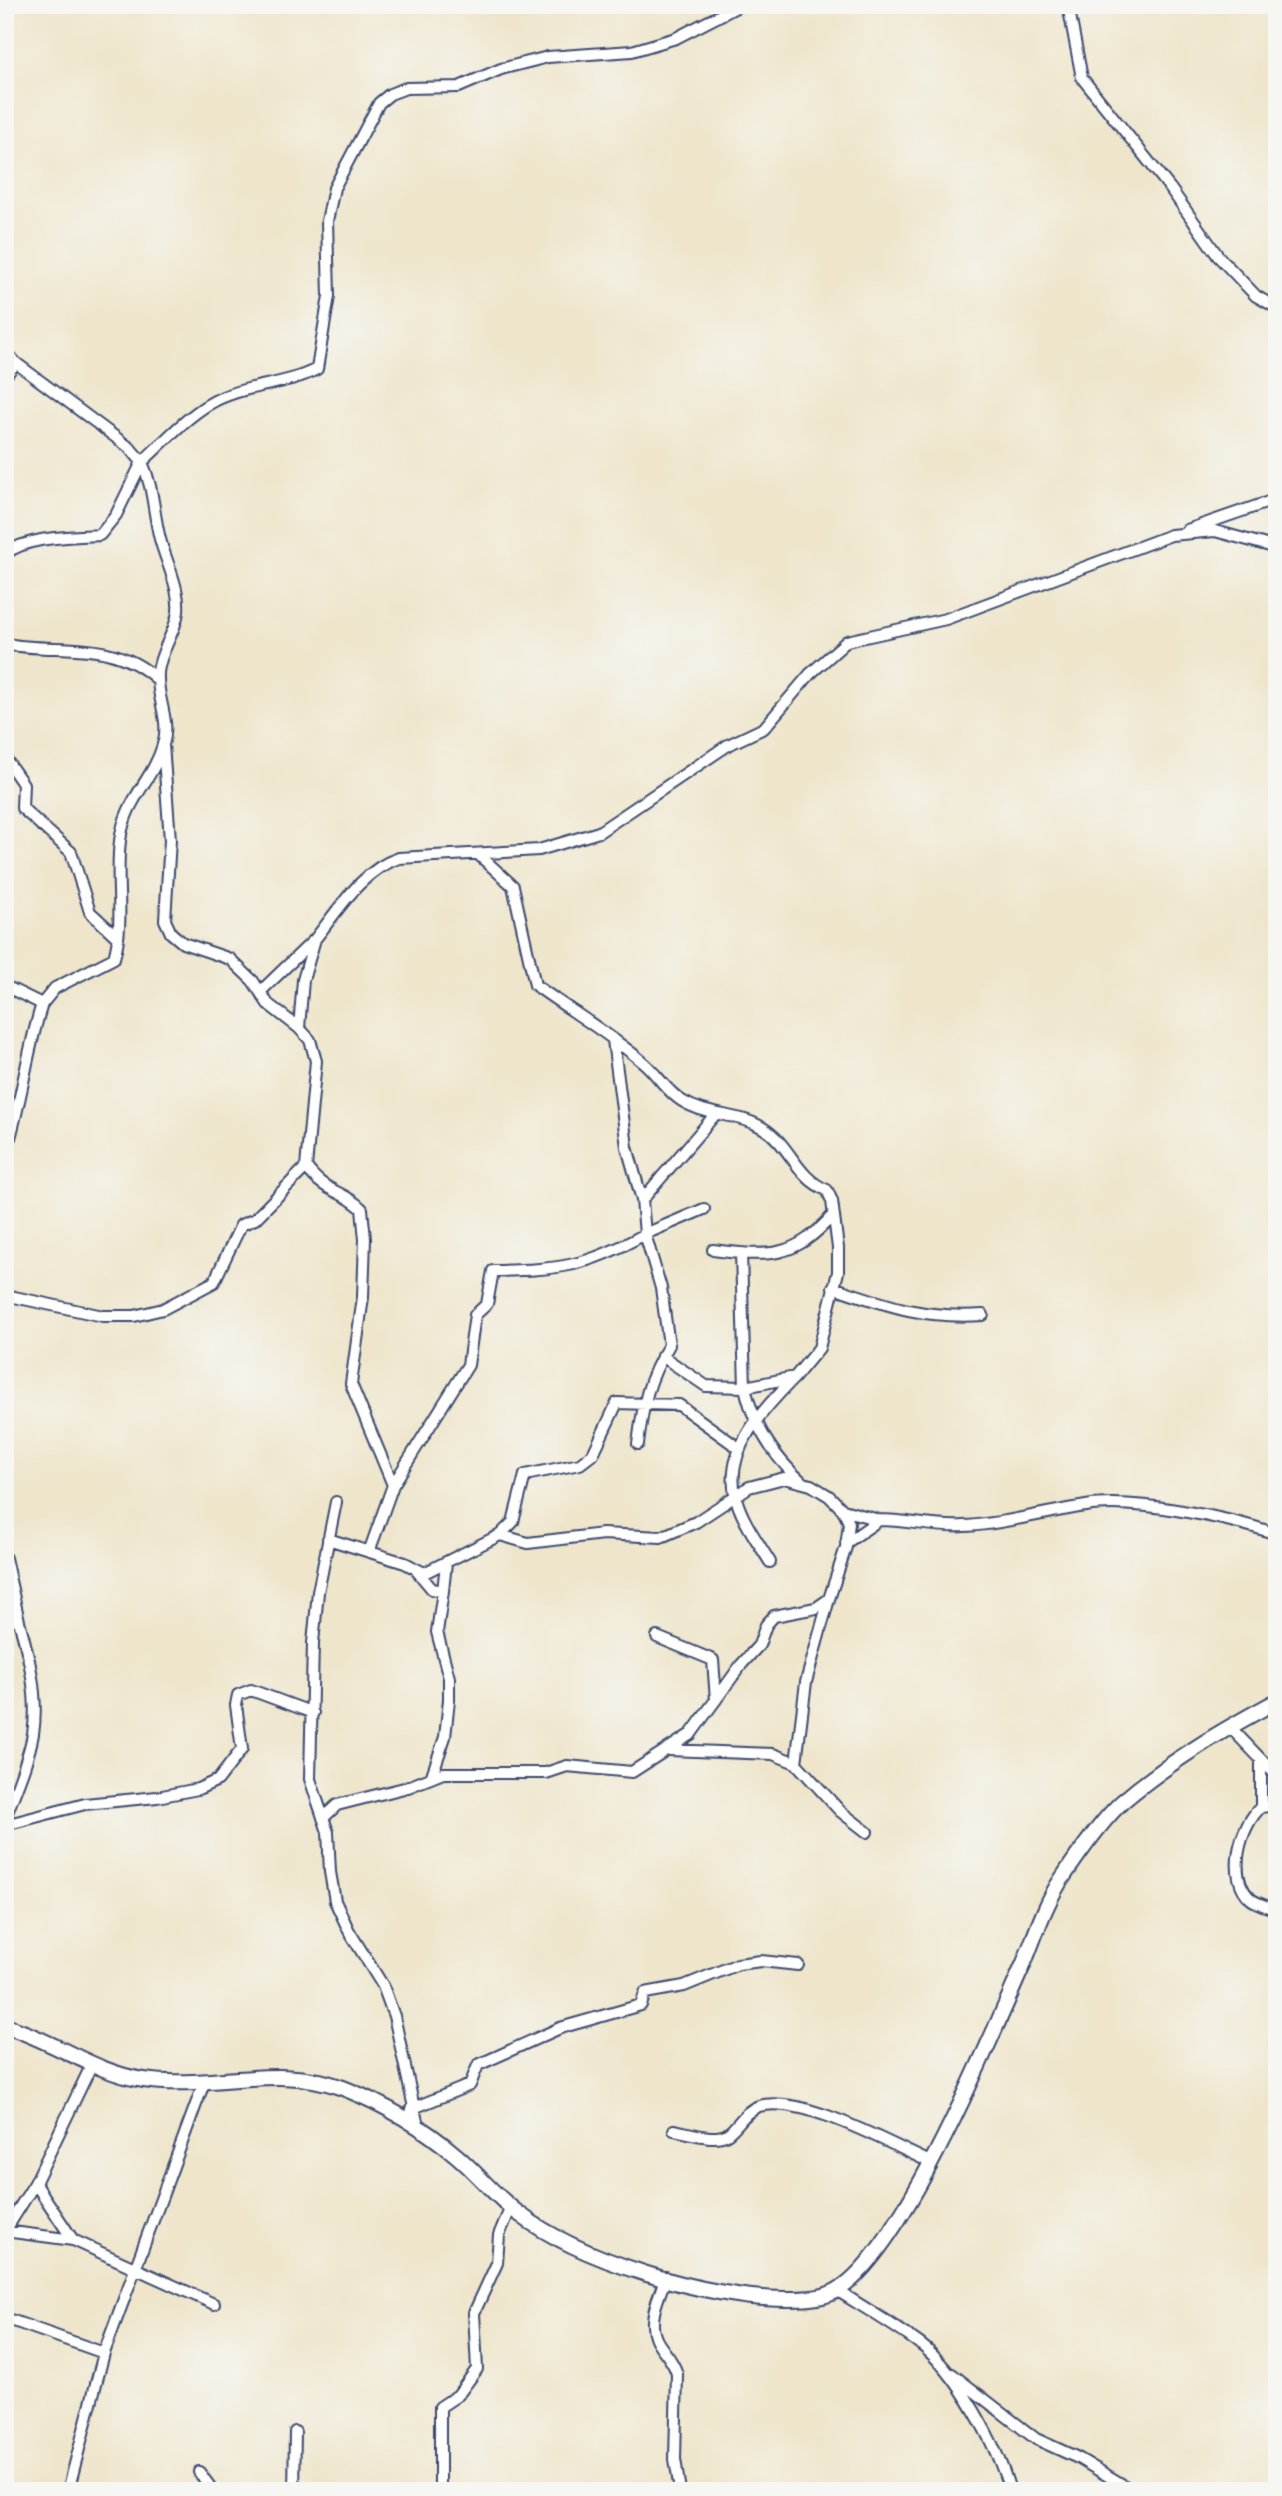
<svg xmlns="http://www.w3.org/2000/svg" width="1282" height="2496" font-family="Pangolin,sans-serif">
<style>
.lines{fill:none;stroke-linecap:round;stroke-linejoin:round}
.minor-casing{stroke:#3b4a6e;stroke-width:14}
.tertiary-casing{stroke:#3b4a6e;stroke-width:18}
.minor{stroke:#fff;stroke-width:10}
.tertiary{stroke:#fff;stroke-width:14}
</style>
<rect width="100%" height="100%" fill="#f6f6f2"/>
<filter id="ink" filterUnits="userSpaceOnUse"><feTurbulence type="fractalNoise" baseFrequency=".0143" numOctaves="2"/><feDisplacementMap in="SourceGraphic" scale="14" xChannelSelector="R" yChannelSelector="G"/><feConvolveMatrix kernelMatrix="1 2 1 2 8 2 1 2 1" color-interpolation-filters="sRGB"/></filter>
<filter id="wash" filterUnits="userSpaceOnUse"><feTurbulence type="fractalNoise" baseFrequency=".00686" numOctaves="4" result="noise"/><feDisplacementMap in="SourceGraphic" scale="28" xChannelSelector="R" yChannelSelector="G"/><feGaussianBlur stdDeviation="1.57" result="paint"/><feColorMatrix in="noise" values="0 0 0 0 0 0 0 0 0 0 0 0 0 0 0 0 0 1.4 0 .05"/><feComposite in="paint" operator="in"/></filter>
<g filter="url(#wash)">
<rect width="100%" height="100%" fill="#eee5cb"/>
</g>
<g filter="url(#ink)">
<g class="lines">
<defs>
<path id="minor" d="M 1068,5 L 1082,78 L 1170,188 L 1218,256 L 1256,296 L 1277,308
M 5,351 L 16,363
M 5,376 L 16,363 L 130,448 L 142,462 C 163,443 184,419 209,404 C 242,384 283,387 317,369 L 329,296 L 327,221 L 334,188 L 379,103 L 390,94 L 406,88 L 459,87 L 501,69 L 548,57 L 632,51 L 676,38 L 740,5
M 1187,530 L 1277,499
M 5,554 C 29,536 71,537 100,535 L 116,515 L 142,462 C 154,489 153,512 160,539 C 166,562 183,594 177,617 C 173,636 160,652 158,672 C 156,699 171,719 163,745 C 152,782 125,799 120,841 C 115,879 125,921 114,958 L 55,988 L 42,1004 L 5,986
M 5,644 C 60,654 112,637 158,680
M 5,758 L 23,784 L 22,808 L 71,852 L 90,912 L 117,937
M 478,854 L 513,886 L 535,985 C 571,1011 610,1034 644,1063 C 657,1074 667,1092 682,1101 C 708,1117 739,1113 763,1128 C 790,1144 796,1178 827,1190 L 832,1201 L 838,1248 L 838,1272 L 819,1348 L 795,1377
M 315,939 C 339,909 362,870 399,858 L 539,850 L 599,832 L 728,745 L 764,728 L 810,674 L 847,641 L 946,619 L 1171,535 L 1215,531 L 1277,548
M 260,992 L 315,939 L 303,980 L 299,1028
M 613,1040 L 627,1147 L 642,1200
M 5,1155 C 21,1106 26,1054 42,1004
M 306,1167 C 327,1195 342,1189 362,1209 L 365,1239 L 363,1297 L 351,1384 L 393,1485 L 369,1552
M 713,1250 C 769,1257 794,1259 833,1215
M 741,1253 L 745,1387 L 795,1377 C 766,1407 725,1447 735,1494 C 740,1518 758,1542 770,1562
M 833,1287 C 889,1306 923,1319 983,1315
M 5,1295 L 103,1316 L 134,1316 L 163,1309 L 214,1282 L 241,1225 L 255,1219 L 306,1167 L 316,1061 L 310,1040 L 299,1028 L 268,1004 L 253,981 L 230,959 L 183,943 L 171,933 L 165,920 L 170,840 L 163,744
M 662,1356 L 706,1386 L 745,1387 C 753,1424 773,1456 801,1481
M 638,1444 C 643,1404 648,1379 669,1345 L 661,1288 L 645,1234 L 704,1209
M 393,1485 L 468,1365 L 475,1315 L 487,1304 L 493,1271 C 561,1269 584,1268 645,1234 L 642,1200 L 714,1116
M 336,1502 L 318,1592 L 313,1643 L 310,1779 L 328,1832 L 330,1872 L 335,1901 L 349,1931 L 383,1986 L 394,2016 L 418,2126
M 843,1510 L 879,1520 L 846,1543
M 879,1520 C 908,1520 935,1528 964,1526 C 1006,1524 1045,1512 1086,1506 C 1136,1498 1229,1518 1277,1534
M 500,1535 L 513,1522 L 525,1475 L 580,1464 L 593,1454 L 617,1403 L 679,1405 L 740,1449
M 5,1558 L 19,1621
M 417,1571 L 432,1589 L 443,1591 L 446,1563
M 5,1616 L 19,1621 C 29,1656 39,1698 33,1734 C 28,1762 15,1791 5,1818
M 657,1637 L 713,1660 L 716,1700
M 1230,1727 L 1277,1776
M 669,1750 L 773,1754 L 796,1763 L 840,1811 L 867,1832
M 1261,1760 L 1261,1807 C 1240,1826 1226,1877 1251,1899 C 1257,1904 1269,1907 1277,1910
M 796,1763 L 806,1682 L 829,1599
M 431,1778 L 445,1737 L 449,1700 L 449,1678 L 437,1632 L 443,1591
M 1261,1807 L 1277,1805
M 323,1818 L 337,1805 L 408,1787 L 443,1773 L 546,1773 L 567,1766 L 632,1772 L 691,1734 L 741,1665 L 759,1645 L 766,1625 L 774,1616 L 816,1608 L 829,1599 L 846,1547 L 849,1523 L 843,1510 L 829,1496 L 811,1485 L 784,1478 L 749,1487 L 696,1522 L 661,1537 L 603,1534 L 528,1543 L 500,1535 L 424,1573 L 405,1563 L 328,1539
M 5,1825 L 85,1804 L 157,1797 L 198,1789 L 218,1780 L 242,1749 L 236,1705 L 238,1695 L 251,1690 L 313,1713
M 411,2109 L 470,2085 L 478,2065 L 560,2028 L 641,2005 L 645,1993 L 684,1986 L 738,1964 L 761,1961 L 798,1965
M 674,2130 C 687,2132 714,2142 727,2134 C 738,2127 744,2111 759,2106 C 801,2094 890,2144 930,2162
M 35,2183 L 73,2240 L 214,2304
M 5,2231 L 35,2183 L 92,2064
M 5,2231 L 73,2240
M 666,2277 C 660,2294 648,2318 655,2336 C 659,2349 672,2356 677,2374 L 675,2459 L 680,2491
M 838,2291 C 865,2308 894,2325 920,2344 C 958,2373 997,2445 1010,2491
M 5,2318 L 104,2353
M 952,2374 L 1036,2439 L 1078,2458 L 1133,2491
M 199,2472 L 213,2491
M 68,2491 L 104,2353 L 205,2080
M 294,2491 L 295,2432
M 440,2491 L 440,2407 L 458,2395 L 477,2369 L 474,2313 L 497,2263 L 499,2235 L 511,2207"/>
<path id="tertiary" d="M 5,2026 C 53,2040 95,2073 144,2080 C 210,2090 279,2063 343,2088 C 384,2104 423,2127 457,2156 C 478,2174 495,2196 518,2213 C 579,2260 708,2299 785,2299 C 800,2299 820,2299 834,2292 C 900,2259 991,2037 1024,1963 C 1035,1936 1045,1904 1061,1880 C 1077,1856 1102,1820 1123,1801 C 1170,1761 1223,1730 1277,1701"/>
</defs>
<!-- minor casing -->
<use href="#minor" class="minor-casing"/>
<!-- tertiary casing -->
<use href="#tertiary" class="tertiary-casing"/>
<!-- minor -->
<use href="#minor" class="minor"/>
<!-- tertiary -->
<use href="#tertiary" class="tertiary"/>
</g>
</g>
<!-- margin -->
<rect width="1282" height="2496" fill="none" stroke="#f6f6f2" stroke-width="28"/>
</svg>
